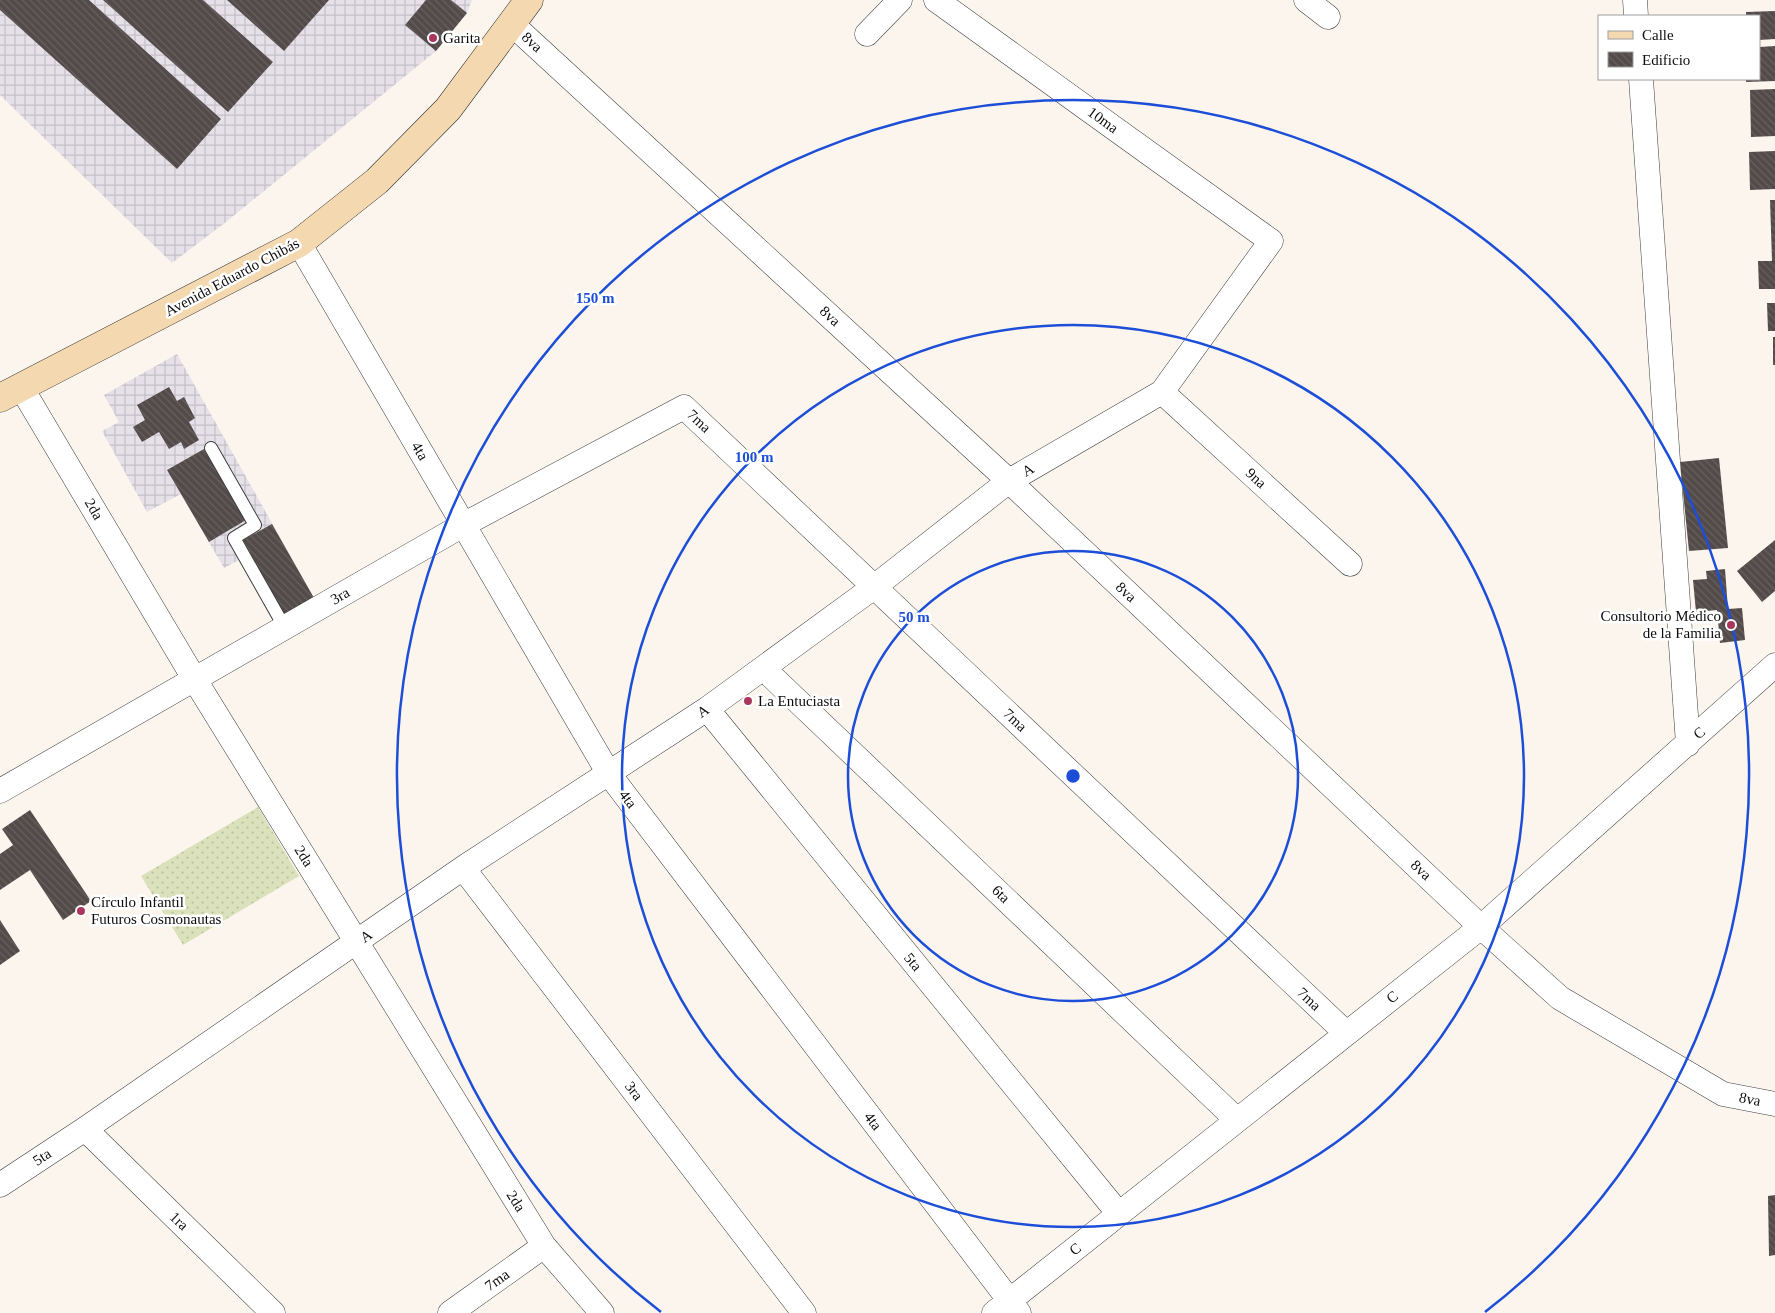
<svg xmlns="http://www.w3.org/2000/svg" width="1775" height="1313" font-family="Georgia,serif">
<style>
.industrial{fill:url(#industrial-grid)}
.grass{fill:url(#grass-dots)}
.building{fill:url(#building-back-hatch)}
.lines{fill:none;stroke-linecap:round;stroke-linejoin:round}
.lane-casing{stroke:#3f3f3f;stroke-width:14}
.street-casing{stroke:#3f3f3f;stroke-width:25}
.secondary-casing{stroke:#2e2e2e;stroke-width:29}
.lane{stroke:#fff;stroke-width:12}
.street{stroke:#fff;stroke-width:24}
.secondary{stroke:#f4d9b0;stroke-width:28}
.ring{fill:none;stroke:#1d4ed8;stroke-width:2.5}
.poi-dot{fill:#a9375d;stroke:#fff;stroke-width:2}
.labels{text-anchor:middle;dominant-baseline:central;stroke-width:5;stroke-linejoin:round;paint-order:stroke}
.poi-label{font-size:15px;fill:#0c0c0c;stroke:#fff;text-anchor:start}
.street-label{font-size:15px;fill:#0c0c0c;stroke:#fff}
.centre{fill:#1d4ed8;stroke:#fff;stroke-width:2.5}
.ring-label{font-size:15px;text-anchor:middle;font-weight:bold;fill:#1d4ed8;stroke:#fff;stroke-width:5;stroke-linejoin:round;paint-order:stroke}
</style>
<defs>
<pattern id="industrial-grid" width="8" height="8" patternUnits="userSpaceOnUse" patternTransform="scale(1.25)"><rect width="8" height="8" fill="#e6e1e9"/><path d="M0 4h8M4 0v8" fill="none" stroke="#c4c0c7"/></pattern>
<pattern id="grass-dots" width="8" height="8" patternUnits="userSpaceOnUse" patternTransform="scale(1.25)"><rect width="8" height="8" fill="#dbe2bb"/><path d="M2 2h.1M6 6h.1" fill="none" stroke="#bbc1a0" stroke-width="1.8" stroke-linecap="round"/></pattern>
<pattern id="building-back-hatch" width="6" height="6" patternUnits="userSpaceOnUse" patternTransform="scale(1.25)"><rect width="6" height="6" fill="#534b4a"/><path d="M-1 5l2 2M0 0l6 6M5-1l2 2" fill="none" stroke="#676060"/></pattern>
</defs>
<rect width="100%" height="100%" fill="#fcf5ed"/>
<!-- industrial -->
<path class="industrial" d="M 0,0 L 472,0 L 467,13 L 436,51 L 226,222 L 172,263 L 0,95 Z
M 177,354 L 314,598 L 273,621 L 239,560 L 224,568 L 181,494 L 147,512 L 102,431 L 119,422 L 104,395 Z"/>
<!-- grass -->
<path class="grass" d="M 258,807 L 299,876 L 183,945 L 141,876 Z"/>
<!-- building -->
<path class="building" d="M 0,0 L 89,0 L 221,119 L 177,169 L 0,10 Z
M 103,0 L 203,0 L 273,62 L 228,112 Z
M 227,0 L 329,0 L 284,51 Z
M 426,0 L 451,0 L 467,13 L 436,51 L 405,25 Z
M 1775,11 L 1775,39 L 1759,40 L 1759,16 L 1746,16 L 1746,12 Z
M 1775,46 L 1775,81 L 1746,82 L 1746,79 L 1759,79 L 1759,47 Z
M 1775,89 L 1775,136 L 1751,137 L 1750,90 Z
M 1775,151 L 1775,189 L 1750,190 L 1749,152 Z
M 1770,200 L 1775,200 L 1775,289 L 1759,289 L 1758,261 L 1772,261 Z
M 1767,303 L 1775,303 L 1775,331 L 1768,331 Z
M 1773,337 L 1775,337 L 1775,365 L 1773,365 Z
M 169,387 L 177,401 L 184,397 L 195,418 L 189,422 L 199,440 L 184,449 L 181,442 L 169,449 L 159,432 L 142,442 L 133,427 L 145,420 L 137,405 Z
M 204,449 L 246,520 L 209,542 L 167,470 Z
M 1719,458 L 1728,548 L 1689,551 L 1680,462 Z
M 272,524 L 314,598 L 284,615 L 243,540 Z
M 1775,540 L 1775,591 L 1762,602 L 1737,571 Z
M 1725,569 L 1728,609 L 1742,608 L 1745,640 L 1720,643 L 1717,610 L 1696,612 L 1693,580 L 1707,579 L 1706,571 Z
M 30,810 L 91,901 L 63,920 L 30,870 L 0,890 L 0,854 L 13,845 L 2,829 Z
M 0,920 L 20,951 L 0,965 Z
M 1775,1195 L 1775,1255 L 1769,1256 L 1768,1196 Z"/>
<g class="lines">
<defs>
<path id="lane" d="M 211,448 L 255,525 L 234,538 L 285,628"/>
<path id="street" d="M 1306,0 L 1328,17
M 1635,0 L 1636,16
M 513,25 L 1009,481 L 1481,927 L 1560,998 L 1723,1094 L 1775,1104
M 867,34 L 900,0
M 1641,79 L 1688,744
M 299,243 L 609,774 L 1019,1313
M 21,387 L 195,680 L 544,1246 L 602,1313
M 1162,392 L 1350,564
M 764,669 L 1237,1120
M 707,709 L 1119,1214
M 0,791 L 463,525 L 684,407 L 1346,1033
M 463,868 L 804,1313
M 85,1129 L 273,1313
M 0,1185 L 85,1129 L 463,868 L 707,709 L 874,587 L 1009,481 L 1162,392 L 1271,241 L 936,0
M 450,1313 L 544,1246
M 994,1313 L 1481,927 L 1775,665"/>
<path id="secondary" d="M 0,398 L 299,243 L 377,181 L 448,109 L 529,0"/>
</defs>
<!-- lane casing -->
<use href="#lane" class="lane-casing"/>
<!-- street casing -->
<use href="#street" class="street-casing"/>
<!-- secondary casing -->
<use href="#secondary" class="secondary-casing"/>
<!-- lane -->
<use href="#lane" class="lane"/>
<!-- street -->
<use href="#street" class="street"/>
<!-- secondary -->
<use href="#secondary" class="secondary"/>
</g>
<!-- distance rings -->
<g class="ring">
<circle cx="1073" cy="776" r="225"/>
<circle cx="1073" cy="776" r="451"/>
<path d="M661 1312A676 676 0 1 1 1485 1312"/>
</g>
<!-- markers -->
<g class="poi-dot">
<circle cx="433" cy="38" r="5"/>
<circle cx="1731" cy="625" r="5"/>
<circle cx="748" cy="701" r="5"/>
<circle cx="81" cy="911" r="5"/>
</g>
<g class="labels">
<!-- poi labels -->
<g class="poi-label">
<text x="443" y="38">Garita</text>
<text x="1721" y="616" text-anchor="end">Consultorio Médico<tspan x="1721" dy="17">de la Familia</tspan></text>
<text x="758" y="701">La Entuciasta</text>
<text x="91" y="902">Círculo Infantil<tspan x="91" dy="17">Futuros Cosmonautas</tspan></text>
</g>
<!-- street labels -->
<g class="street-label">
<text transform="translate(532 42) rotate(43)">8va</text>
<text transform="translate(1103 120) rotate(36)">10ma</text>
<text transform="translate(232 277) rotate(-28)">Avenida Eduardo Chibás</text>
<text transform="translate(830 316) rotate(43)">8va</text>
<text transform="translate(699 421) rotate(43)">7ma</text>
<text transform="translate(420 451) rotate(60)">4ta</text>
<text transform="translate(1028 470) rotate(-30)">A</text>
<text transform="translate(1256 478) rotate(43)">9na</text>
<text transform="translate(94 509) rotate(59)">2da</text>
<text transform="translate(1126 592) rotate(43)">8va</text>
<text transform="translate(340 596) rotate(-30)">3ra</text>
<text transform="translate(703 711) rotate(-34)">A</text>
<text transform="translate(1015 720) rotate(43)">7ma</text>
<text transform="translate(1699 733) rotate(-42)">C</text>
<text transform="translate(628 799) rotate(53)">4ta</text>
<text transform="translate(304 856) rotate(58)">2da</text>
<text transform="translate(1421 870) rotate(43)">8va</text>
<text transform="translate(1001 894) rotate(44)">6ta</text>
<text transform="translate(366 936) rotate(-35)">A</text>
<text transform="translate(913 962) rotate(51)">5ta</text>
<text transform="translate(1392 997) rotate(-38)">C</text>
<text transform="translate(1309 999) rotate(43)">7ma</text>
<text transform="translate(634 1091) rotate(53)">3ra</text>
<text transform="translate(1750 1099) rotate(12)">8va</text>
<text transform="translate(873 1121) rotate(53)">4ta</text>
<text transform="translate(42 1157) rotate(-33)">5ta</text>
<text transform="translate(516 1201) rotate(58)">2da</text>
<text transform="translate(179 1221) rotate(44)">1ra</text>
<text transform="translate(1075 1249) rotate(-38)">C</text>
<text transform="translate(497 1280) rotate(-35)">7ma</text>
</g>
</g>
<circle cx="1073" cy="776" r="8" class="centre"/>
<g class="ring-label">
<text x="595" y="303">150 m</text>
<text x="754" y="462">100 m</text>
<text x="914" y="622">50 m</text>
</g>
<!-- legend -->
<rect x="1598" y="15" width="162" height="65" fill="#ffffff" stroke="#9e9e9e"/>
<rect x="1608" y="31" width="25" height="8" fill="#f4d9b0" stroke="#9e9e9e"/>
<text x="1642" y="40" font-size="15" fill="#0c0c0c">Calle</text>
<rect x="1608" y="52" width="25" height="15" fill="url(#building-back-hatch)" stroke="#9e9e9e"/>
<text x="1642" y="65" font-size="15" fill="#0c0c0c">Edificio</text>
</svg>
